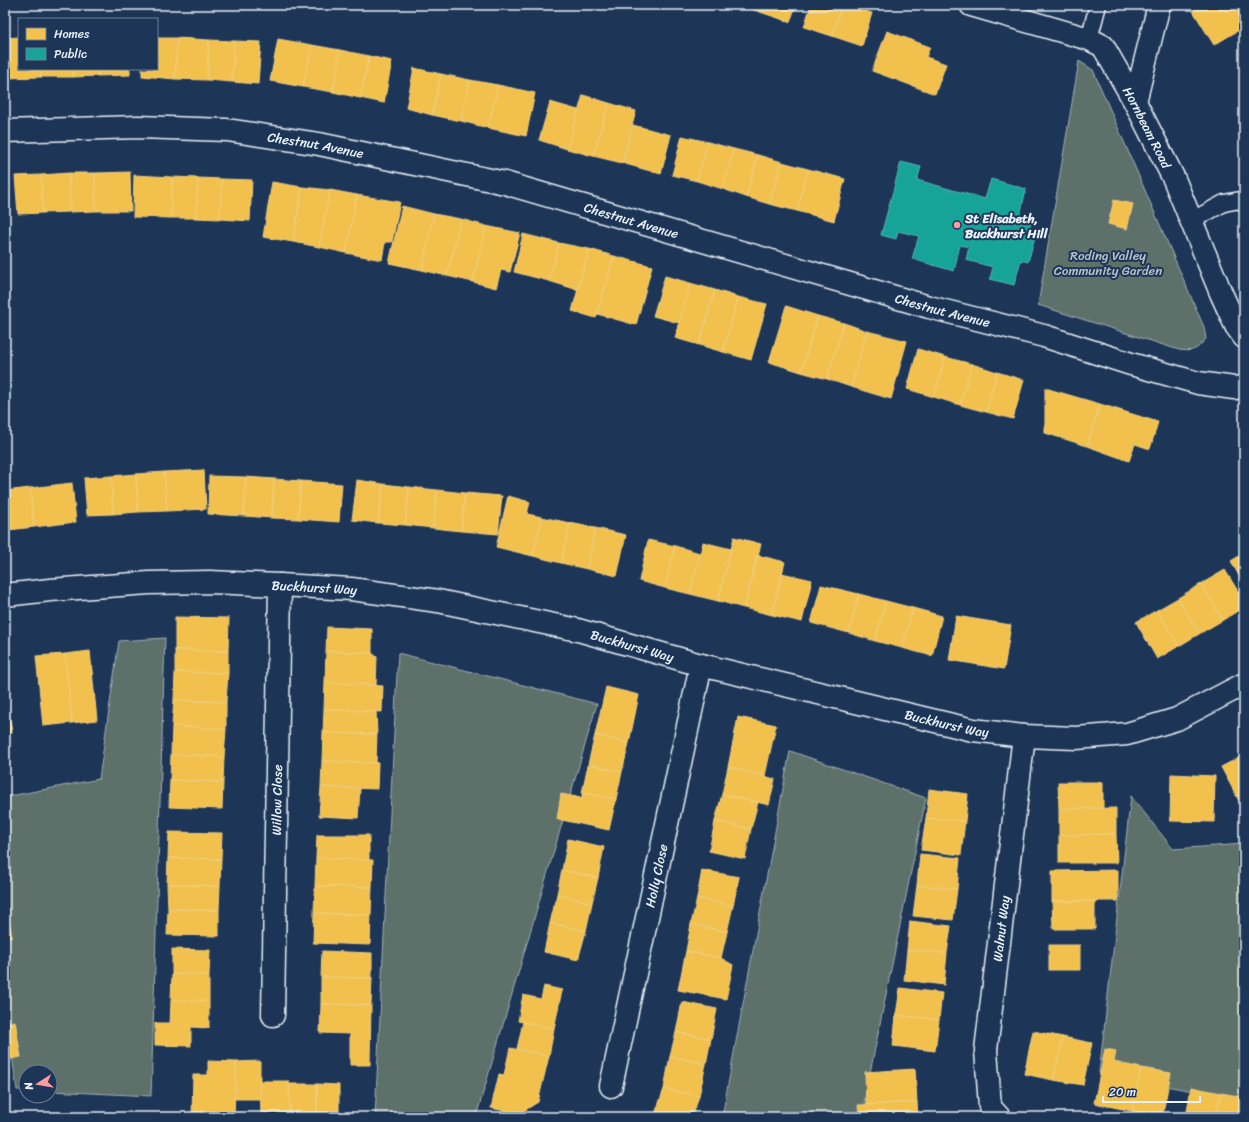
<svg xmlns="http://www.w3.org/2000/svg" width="1249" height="1122" font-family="Sriracha,sans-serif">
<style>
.green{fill:#5d706b;stroke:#a2b0b2}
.homes{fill:#f2c14e;stroke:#efcf81}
.public{fill:#17a398;stroke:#56bab5}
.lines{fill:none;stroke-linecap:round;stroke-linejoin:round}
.lane-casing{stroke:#e8f1f8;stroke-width:19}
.street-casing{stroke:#e8f1f8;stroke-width:25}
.secondary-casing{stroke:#e8f1f8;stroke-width:25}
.lane{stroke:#1d3557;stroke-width:16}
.street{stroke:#1d3557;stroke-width:22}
.secondary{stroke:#1d3557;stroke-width:22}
.poi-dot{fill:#ff9aa2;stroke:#1d3557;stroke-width:1.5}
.labels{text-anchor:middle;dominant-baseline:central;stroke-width:4;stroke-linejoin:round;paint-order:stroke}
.street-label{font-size:13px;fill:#e8f1f8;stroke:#1d3557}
.poi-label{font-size:13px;font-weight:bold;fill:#e8f1f8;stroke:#1d3557;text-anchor:start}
.park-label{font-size:13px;fill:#b7c4c7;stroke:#1d3557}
</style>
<rect width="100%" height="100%" fill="#1d3557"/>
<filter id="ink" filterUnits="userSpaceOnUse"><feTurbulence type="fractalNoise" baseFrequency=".025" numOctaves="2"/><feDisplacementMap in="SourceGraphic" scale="8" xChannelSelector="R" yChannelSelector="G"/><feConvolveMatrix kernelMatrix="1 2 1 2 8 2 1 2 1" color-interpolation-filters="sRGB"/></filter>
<g filter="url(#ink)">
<!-- green -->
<path class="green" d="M 1079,61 L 1093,70 L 1204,327 L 1206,339 C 1196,350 1194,352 1179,350 L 1038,305 Z
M 165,638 L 151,1096 L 50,1091 L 50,1072 L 26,1072 L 26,1090 L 17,1090 L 5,1007 L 5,797 L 99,779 L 119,641 Z
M 398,653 L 597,704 L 476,1117 L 375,1117 Z
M 790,751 L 926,798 L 861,1117 L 722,1117 Z
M 1131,796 L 1173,849 L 1244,844 L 1244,1101 L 1099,1073 Z"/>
<!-- homes -->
<path class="homes" d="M 739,5 L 766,5 L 763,13 Z
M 766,5 L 796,5 L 790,22 L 763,13 Z
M 811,5 L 842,5 L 832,36 L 804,27 Z
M 842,5 L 846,5 L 872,13 L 862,46 L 832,36 Z
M 1202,5 L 1244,5 L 1244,27 L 1214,45 L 1193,11 Z
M 887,31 L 930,47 L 926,57 L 946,64 L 935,94 L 872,71 Z
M 19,37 L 19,69 L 41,69 L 41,77 L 5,78 L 5,38 Z
M 157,38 L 177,38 L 175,79 L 142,76 L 142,69 L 157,69 Z
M 177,38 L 209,40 L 207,80 L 175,79 Z
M 278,39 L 312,45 L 303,87 L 270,81 Z
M 209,40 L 234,41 L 232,82 L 207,80 Z
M 234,41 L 261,42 L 258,84 L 232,82 Z
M 312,45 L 340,50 L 333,92 L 303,87 Z
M 340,50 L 369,56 L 360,98 L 333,92 Z
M 369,56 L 392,61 L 384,103 L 360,98 Z
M 414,68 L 441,74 L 432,115 L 406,108 Z
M 41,69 L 73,69 L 73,77 L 41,77 Z
M 73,69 L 98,69 L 98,76 L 73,77 Z
M 98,69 L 130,69 L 130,75 L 98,76 Z
M 441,74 L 470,80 L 461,121 L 432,115 Z
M 470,80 L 498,85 L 488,128 L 461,121 Z
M 498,85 L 535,93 L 526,136 L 488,128 Z
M 583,95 L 609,103 L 593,156 L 567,149 Z
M 550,102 L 578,110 L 567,149 L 539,140 Z
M 609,103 L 636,111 L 622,163 L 593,156 Z
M 633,125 L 671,135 L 661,174 L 622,163 Z
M 682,136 L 708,142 L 697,181 L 672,175 Z
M 708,142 L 734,149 L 723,189 L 697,181 Z
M 734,149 L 758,155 L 746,197 L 723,189 Z
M 758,155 L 782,162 L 769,204 L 746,197 Z
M 782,162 L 808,169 L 797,211 L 769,204 Z
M 808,169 L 845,179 L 834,221 L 797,211 Z
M 130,172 L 131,211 L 96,211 L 95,173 Z
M 69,173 L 95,173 L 96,211 L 70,212 Z
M 69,173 L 70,212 L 43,213 L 41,175 Z
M 41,175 L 43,213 L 18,214 L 15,176 Z
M 134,175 L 172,177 L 171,218 L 133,217 Z
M 172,177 L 198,178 L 196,218 L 171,218 Z
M 198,178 L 222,179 L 220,219 L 196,218 Z
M 222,179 L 252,180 L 250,221 L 220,219 Z
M 272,182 L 302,187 L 293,242 L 263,237 Z
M 302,187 L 330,190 L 319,247 L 293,242 Z
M 330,190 L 357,195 L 346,253 L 319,247 Z
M 357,195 L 400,202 L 392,242 L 385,242 L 382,260 L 346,253 Z
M 1114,200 L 1133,204 L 1127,229 L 1108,224 Z
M 402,206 L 434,214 L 422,270 L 389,263 Z
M 434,214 L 461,219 L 447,276 L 422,270 Z
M 461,219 L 486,226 L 473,282 L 447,276 Z
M 486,226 L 520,233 L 510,272 L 501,270 L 496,288 L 473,282 Z
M 523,234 L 559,243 L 549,281 L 514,272 Z
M 559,243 L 589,249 L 578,290 L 549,281 Z
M 589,249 L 614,256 L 596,318 L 572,311 Z
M 614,256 L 652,266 L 636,325 L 597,314 Z
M 665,276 L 690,283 L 679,323 L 653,316 Z
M 690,283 L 715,290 L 699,345 L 675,338 Z
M 715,290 L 738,297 L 723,352 L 699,345 Z
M 738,297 L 767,304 L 751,360 L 723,352 Z
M 786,306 L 818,316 L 801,372 L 769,362 Z
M 818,316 L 844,323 L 827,379 L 801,372 Z
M 844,323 L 867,331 L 851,387 L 827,379 Z
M 867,331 L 907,341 L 891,399 L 851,387 Z
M 918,349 L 945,357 L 934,397 L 907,389 Z
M 945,357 L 972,364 L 960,405 L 934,397 Z
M 972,364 L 997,372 L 986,412 L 960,405 Z
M 997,372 L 1024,380 L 1013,419 L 986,412 Z
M 1045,388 L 1100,404 L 1087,446 L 1045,433 Z
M 1100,404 L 1158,422 L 1150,449 L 1135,444 L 1129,461 L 1087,446 Z
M 204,470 L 206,509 L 167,511 L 164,472 Z
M 164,472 L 167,511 L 138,512 L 136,474 Z
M 136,474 L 138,512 L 113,514 L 111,476 Z
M 111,476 L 113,514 L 87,515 L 84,478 Z
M 209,476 L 246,477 L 244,516 L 208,514 Z
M 246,477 L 274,479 L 272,518 L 244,516 Z
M 274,479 L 301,481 L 298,519 L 272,518 Z
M 357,480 L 383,484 L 378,523 L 352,520 Z
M 301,481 L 342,484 L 339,522 L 298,519 Z
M 72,483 L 76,522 L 34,527 L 30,488 Z
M 383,484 L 409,487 L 405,525 L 378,523 Z
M 409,487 L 437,490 L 433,528 L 405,525 Z
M 30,488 L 34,527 L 9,530 L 5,491 Z
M 437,490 L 465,493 L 461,531 L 433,528 Z
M 465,493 L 502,496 L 498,534 L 461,531 Z
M 508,496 L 530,502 L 527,514 L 542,517 L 533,556 L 496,547 Z
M 5,498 L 9,530 L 5,530 Z
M 542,517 L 570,523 L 561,563 L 533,556 Z
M 570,523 L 595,528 L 587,569 L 561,563 Z
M 595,528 L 626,535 L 617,576 L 587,569 Z
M 734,537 L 761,544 L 744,608 L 718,601 Z
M 648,540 L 675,546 L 665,588 L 639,581 Z
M 703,542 L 731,549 L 718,601 L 690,594 Z
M 675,546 L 700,553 L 690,594 L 665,588 Z
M 1244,553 L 1244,585 L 1231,561 Z
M 757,555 L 785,562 L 772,615 L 744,608 Z
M 1225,570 L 1244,601 L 1244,607 L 1223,620 L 1201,584 Z
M 782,573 L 812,580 L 802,622 L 772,615 Z
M 1201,584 L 1223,620 L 1199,634 L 1178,598 Z
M 821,585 L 859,594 L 849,633 L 811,623 Z
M 859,594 L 886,601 L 875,641 L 849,633 Z
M 1178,598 L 1199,634 L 1179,646 L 1157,610 Z
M 886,601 L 913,608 L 902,648 L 875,641 Z
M 913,608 L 942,616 L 932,656 L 902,648 Z
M 1157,610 L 1179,646 L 1157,659 L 1136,622 Z
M 956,616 L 1011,625 L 1004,669 L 949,660 Z
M 175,617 L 229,618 L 228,651 L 175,650 Z
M 327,627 L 372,629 L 372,653 L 326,651 Z
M 175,650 L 228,651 L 228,673 L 175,672 Z
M 90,651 L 97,720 L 72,723 L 65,654 Z
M 326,651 L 372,653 L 377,657 L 376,685 L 325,682 Z
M 65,654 L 72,723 L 43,726 L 36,656 Z
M 175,672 L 228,673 L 226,702 L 174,700 Z
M 325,682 L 383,686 L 382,712 L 324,709 Z
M 606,687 L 639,695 L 629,743 L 595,735 Z
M 5,690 L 12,733 L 5,735 Z
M 174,700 L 226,702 L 226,729 L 172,726 Z
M 324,709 L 376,711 L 377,734 L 323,733 Z
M 738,717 L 776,725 L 765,776 L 728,767 Z
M 172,726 L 226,729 L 224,757 L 171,754 Z
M 323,733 L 377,734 L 376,763 L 322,761 Z
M 595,735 L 629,743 L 622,772 L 588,764 Z
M 171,754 L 224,757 L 223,782 L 170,780 Z
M 1244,755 L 1244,810 L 1221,767 Z
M 322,761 L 378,763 L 377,789 L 321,787 Z
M 588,764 L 622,772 L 616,799 L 582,793 Z
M 728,767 L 775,779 L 769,805 L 722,794 Z
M 1171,774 L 1215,776 L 1214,822 L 1170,821 Z
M 170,780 L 223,782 L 222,809 L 169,807 Z
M 1058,782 L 1103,782 L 1103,808 L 1059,809 Z
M 321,787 L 360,789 L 358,818 L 319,816 Z
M 929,789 L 968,794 L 965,821 L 926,818 Z
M 582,793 L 616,799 L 609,830 L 557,819 L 561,794 L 582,798 Z
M 722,794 L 758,802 L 751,829 L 715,821 Z
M 1116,808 L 1116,834 L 1059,835 L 1059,809 Z
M 926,818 L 965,821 L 961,855 L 921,850 Z
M 715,821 L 751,829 L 745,859 L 709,851 Z
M 169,832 L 222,833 L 221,859 L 168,858 Z
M 1116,834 L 1117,863 L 1059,863 L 1059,835 Z
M 317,835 L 369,835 L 369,860 L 316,858 Z
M 568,839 L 604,847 L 598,878 L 562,870 Z
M 920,854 L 960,858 L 957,889 L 917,885 Z
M 168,858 L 221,859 L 220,886 L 167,884 Z
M 316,858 L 373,860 L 372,887 L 315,886 Z
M 562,870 L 598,878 L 592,903 L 557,894 Z
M 702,870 L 739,877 L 733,906 L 697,898 Z
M 1118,870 L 1118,901 L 1052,901 L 1052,871 Z
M 167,884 L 220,886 L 219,910 L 168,909 Z
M 917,885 L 957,889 L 953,920 L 913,916 Z
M 315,886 L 372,887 L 371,915 L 314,913 Z
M 557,894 L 592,903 L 586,931 L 550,923 Z
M 697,898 L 733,906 L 727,932 L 691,924 Z
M 1052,901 L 1095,901 L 1095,929 L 1053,929 Z
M 7,909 L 12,937 L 5,937 L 5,910 Z
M 168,909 L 219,910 L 219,936 L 167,935 Z
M 314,913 L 371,915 L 370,945 L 313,943 Z
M 910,921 L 951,926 L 947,953 L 907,950 Z
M 550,923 L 586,931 L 578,960 L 544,952 Z
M 691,924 L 727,932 L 721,958 L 686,951 Z
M 1049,945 L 1080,945 L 1080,970 L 1049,970 Z
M 172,949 L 210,950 L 209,975 L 172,974 Z
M 907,950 L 947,953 L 944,985 L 904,980 Z
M 322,951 L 372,953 L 372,978 L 321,977 Z
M 686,951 L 721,958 L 733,965 L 726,999 L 678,990 Z
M 5,966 L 6,966 L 10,995 L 5,995 Z
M 172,974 L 209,975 L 209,1001 L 171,1000 Z
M 321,977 L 372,978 L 371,1005 L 321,1004 Z
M 544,986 L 562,990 L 554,1029 L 518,1021 L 523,995 L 541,999 Z
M 900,988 L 942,993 L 939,1020 L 896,1015 Z
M 171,1000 L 209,1001 L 209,1028 L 191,1027 L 191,1046 L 155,1045 L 155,1023 L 170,1023 Z
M 682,1002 L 717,1009 L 711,1039 L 676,1032 Z
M 321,1004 L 371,1005 L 370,1065 L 350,1065 L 350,1034 L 320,1033 Z
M 896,1015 L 939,1020 L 935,1051 L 893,1046 Z
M 15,1021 L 21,1057 L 5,1060 L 5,1023 Z
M 523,1022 L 554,1029 L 549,1056 L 517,1049 Z
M 1033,1031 L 1063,1037 L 1053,1080 L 1024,1074 Z
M 676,1032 L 711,1039 L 706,1064 L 670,1056 Z
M 1063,1037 L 1092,1043 L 1083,1085 L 1053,1080 Z
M 510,1048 L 549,1056 L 538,1102 L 519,1114 L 491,1108 L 499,1074 L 504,1075 Z
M 1105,1049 L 1116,1051 L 1114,1062 L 1141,1068 L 1132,1111 L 1094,1103 Z
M 670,1056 L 706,1064 L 699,1096 L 664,1089 Z
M 208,1061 L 236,1062 L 234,1117 L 192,1117 L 193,1075 L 208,1075 Z
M 260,1061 L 260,1099 L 235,1099 L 236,1062 Z
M 1141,1068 L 1171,1073 L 1162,1117 L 1132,1111 Z
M 915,1069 L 917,1102 L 866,1105 L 865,1072 Z
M 260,1081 L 289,1081 L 290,1116 L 261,1117 Z
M 289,1084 L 317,1084 L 317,1117 L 290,1116 Z
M 317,1084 L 339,1085 L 339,1117 L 317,1117 Z
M 1191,1087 L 1221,1093 L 1216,1117 L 1186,1117 Z
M 664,1089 L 699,1096 L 693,1115 L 701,1117 L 656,1117 L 655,1114 Z
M 1221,1093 L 1244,1097 L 1244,1117 L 1216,1117 Z
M 917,1102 L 918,1117 L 859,1117 L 858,1105 Z"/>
<!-- public -->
<path class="public" d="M 901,162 L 921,167 L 917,180 L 985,199 L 991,179 L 1026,189 L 1020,216 L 1031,220 L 1029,231 L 1036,233 L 1028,262 L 1021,260 L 1014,285 L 990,279 L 993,267 L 966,260 L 969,247 L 960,245 L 954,271 L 912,259 L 919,236 L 898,231 L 896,239 L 881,235 Z"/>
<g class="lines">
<defs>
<path id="lane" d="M 1089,39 L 1098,5
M 1191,221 L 1224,203 L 1240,200 L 1244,203"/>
<g id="street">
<path id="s1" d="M 971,5 L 1089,39 L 1103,46 L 1135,102 L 1174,179 L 1221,293 L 1236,326 L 1244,337"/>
<path d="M 1135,102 L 1159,5"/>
<path id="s2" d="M 5,131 L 138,127 L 227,130 L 319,144 L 505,183 L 929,307 L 1044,336 L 1131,364 L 1198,383 L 1234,388 L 1244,387"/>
<path id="s3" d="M 273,1015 L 280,585"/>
<path id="s4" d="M 611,1086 L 701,665"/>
<path id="s5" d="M 999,1117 L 990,1107 L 986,1050 L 1024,736"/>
</g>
<g id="secondary">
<path id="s6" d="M 5,595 L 50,590 L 149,583 L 210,582 L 280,585 L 351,589 L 438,601 L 578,630 L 701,665 L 973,730 L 1024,736 L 1076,738 L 1127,734 L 1177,719 L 1244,684"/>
</g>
</defs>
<!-- lane casing -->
<use href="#lane" class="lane-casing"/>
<!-- street casing -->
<use href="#street" class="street-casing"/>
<!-- secondary casing -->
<use href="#secondary" class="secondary-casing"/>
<!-- lane -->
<use href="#lane" class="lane"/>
<!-- street -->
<use href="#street" class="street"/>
<!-- secondary -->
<use href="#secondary" class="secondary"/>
</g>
</g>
<!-- markers -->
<circle class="poi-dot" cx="957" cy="225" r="4"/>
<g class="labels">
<!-- street labels -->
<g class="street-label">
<text stroke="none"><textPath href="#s1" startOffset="231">Hornbeam Road</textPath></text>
<text stroke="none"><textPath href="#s2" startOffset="312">Chestnut Avenue</textPath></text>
<text stroke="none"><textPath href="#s2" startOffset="637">Chestnut Avenue</textPath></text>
<text stroke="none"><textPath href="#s2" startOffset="961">Chestnut Avenue</textPath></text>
<text stroke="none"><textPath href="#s6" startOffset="310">Buckhurst Way</textPath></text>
<text stroke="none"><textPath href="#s6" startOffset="634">Buckhurst Way</textPath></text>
<text stroke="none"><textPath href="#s6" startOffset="958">Buckhurst Way</textPath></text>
<text stroke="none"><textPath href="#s3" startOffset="215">Willow Close</textPath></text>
<text stroke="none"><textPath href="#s4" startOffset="215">Holly Close</textPath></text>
<text stroke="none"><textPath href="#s5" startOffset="193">Walnut Way</textPath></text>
</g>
<!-- poi labels -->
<g class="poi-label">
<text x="965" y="218">St Elisabeth,<tspan x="965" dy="15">Buckhurst Hill</tspan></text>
</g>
<!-- park labels -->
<g class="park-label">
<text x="1108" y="255">Roding Valley<tspan x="1108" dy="15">Community Garden</tspan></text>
</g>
</g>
<!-- margin -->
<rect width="1249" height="1122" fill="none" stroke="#1d3557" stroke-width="20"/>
<rect x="10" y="10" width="1229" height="1102" fill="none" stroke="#e8f1f8" stroke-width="1.5" filter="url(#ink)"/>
<!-- legend -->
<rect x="18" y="18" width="140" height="52" fill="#1d3557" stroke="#6e8097"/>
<rect x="26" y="28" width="20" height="12" fill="#f2c14e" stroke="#6e8097"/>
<text x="54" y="38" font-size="12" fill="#e8f1f8">Homes</text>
<rect x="26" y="48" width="20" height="12" fill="#17a398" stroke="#6e8097"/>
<text x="54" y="58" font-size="12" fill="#e8f1f8">Public</text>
<!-- north arrow -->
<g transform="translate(38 1084) rotate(258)"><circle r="19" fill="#1d3557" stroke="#6e8097"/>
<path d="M0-3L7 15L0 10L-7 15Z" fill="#ff9aa2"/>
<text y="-6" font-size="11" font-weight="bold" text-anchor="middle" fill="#e8f1f8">N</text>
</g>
<!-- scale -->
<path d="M1103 1096v6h97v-6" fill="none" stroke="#e8f1f8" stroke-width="2"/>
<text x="1109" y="1096" font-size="12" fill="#e8f1f8" stroke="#1d3557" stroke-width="3" paint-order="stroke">20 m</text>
</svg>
